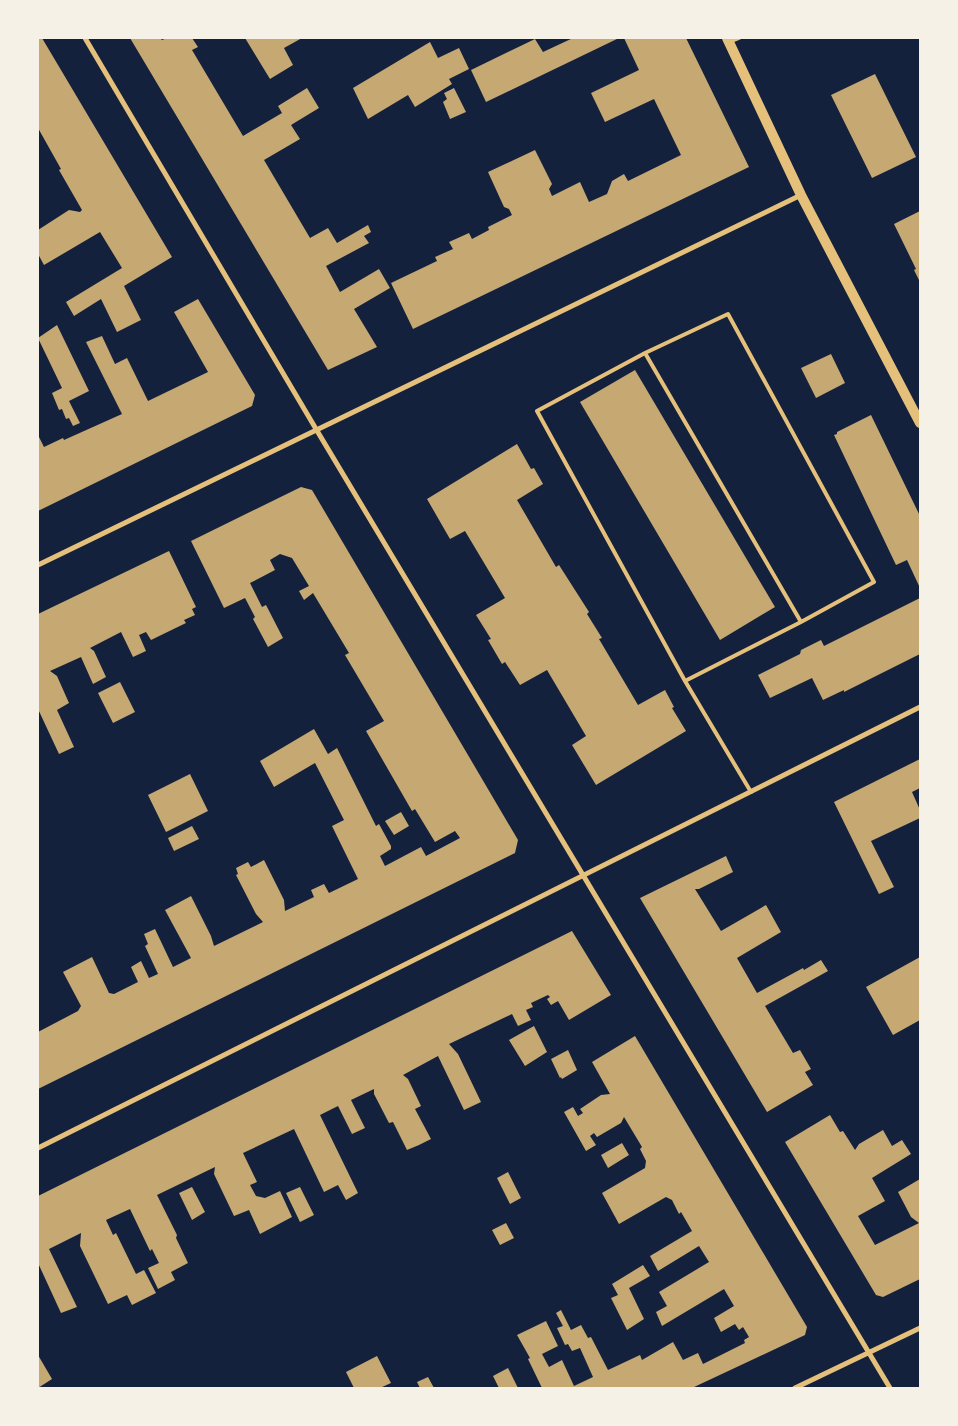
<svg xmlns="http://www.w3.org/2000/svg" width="958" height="1426" font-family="'DM Sans',sans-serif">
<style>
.building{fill:#c6a872}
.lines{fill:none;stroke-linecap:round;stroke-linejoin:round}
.service{stroke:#e5c07b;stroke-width:4}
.minor{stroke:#e5c07b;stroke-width:5}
.secondary{stroke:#e5c07b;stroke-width:10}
</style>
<rect width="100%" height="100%" fill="#14213d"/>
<!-- building -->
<path class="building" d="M 38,38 L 42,38 L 172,257 L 124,286 L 141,320 L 117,332 L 101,299 L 74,316 L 66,302 L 122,268 L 100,232 L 44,265 L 38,254 L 38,230 L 69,210 L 80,212 L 82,210 L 59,170 L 61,169 L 38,128 Z
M 130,38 L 160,38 L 162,40 L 167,38 L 192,38 L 198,47 L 192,50 L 243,136 L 282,113 L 278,106 L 307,88 L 319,108 L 291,125 L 300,139 L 264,160 L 310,238 L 328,228 L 337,243 L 368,225 L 371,232 L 364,236 L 369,243 L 326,266 L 340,292 L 379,269 L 390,288 L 354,309 L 377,347 L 328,370 Z
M 245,38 L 302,38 L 284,48 L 293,65 L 270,79 Z
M 573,38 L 619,38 L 486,102 L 471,70 L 535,39 L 543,52 Z
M 624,38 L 686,38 L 749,167 L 413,329 L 391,283 L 437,261 L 435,257 L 453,249 L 449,242 L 469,233 L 472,239 L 489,230 L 488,227 L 512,215 L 509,209 L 504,207 L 488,172 L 535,150 L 552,184 L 549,189 L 552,196 L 580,182 L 589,202 L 607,194 L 612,181 L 624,174 L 628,181 L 681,155 L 654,99 L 605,122 L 591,93 L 639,70 Z
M 430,42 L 438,58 L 459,48 L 469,69 L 449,79 L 452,84 L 415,107 L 408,95 L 368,119 L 353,88 Z
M 875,74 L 916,157 L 872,178 L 831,95 Z
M 454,88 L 466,112 L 450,119 L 443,102 L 447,99 L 444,93 Z
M 920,211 L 920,282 L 914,270 L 916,269 L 894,224 Z
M 198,299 L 255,395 L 252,406 L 38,511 L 38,435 L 44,447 L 63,438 L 64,440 L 122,414 L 86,342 L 102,336 L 115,364 L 127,358 L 148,401 L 208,372 L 174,312 Z
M 57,325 L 89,391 L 69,401 L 80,423 L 73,426 L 69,418 L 66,419 L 62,409 L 59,410 L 52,393 L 62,388 L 38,338 Z
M 831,354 L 845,383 L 816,398 L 801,368 Z
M 635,370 L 775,607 L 720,640 L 580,402 Z
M 871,415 L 920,516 L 920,588 L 907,560 L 896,565 L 834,435 L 837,434 L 837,432 Z
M 517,444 L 531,469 L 534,468 L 543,484 L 517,500 L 556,567 L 559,565 L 589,612 L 587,614 L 602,638 L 599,639 L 638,705 L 665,690 L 674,707 L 672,708 L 686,731 L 596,785 L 572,745 L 586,736 L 547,670 L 520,685 L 505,662 L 502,664 L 488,640 L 491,639 L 476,615 L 505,598 L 465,531 L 450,539 L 427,499 Z
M 301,487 L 312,490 L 518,840 L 515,853 L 38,1089 L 38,1032 L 78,1011 L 81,1006 L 63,972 L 92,957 L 109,993 L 114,994 L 138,982 L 131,967 L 141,961 L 149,978 L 158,974 L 145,946 L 148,944 L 144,934 L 155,929 L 173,967 L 191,958 L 165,910 L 191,896 L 211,936 L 214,946 L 263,922 L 256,914 L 236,875 L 238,874 L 236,868 L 248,862 L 251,867 L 264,860 L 284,900 L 285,911 L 314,897 L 311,890 L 324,884 L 329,893 L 358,879 L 332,826 L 344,820 L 315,763 L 274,787 L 260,761 L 314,729 L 328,754 L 337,748 L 376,826 L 379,824 L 391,846 L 391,849 L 380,856 L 385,866 L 421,847 L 426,856 L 460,838 L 455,831 L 435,842 L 415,809 L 412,811 L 366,731 L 384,721 L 345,655 L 349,653 L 313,593 L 304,600 L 299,591 L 309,586 L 292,558 L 280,554 L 270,560 L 275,570 L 250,583 L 262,607 L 266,605 L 283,638 L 268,647 L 253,619 L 255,617 L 245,598 L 224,608 L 191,541 Z
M 169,551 L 196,607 L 192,609 L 195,615 L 184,620 L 186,623 L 151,640 L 146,632 L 139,635 L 146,651 L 133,657 L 121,632 L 90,648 L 94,651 L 106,677 L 93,684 L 81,657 L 50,671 L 57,676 L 69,703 L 57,710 L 74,747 L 59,754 L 38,709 L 38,614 Z
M 920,598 L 920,654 L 844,692 L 844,690 L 823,700 L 812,678 L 770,698 L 758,675 L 800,654 L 801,650 L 821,640 L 824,646 Z
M 120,682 L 135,712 L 113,723 L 98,693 Z
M 920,759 L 920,788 L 912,792 L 920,810 L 920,818 L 871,841 L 894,887 L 879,894 L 834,802 Z
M 190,774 L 208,811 L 166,832 L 148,795 Z
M 401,812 L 409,826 L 394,835 L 385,821 Z
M 192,826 L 199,839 L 174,851 L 168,838 Z
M 726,856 L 733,872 L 699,889 L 695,889 L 721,931 L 766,905 L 781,932 L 737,958 L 757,993 L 803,968 L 804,970 L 821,960 L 828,971 L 765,1006 L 793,1053 L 800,1050 L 811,1069 L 805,1072 L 813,1085 L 767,1112 L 640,898 Z
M 572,931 L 611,995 L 569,1020 L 558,1001 L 551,1005 L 547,999 L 550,997 L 548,995 L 531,1003 L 533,1007 L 526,1010 L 531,1020 L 518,1026 L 512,1014 L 449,1044 L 458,1054 L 481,1102 L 464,1110 L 438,1056 L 403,1075 L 408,1079 L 421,1106 L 415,1109 L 431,1139 L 419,1145 L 407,1150 L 393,1122 L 389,1123 L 374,1094 L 374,1089 L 351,1100 L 365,1128 L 352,1134 L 338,1106 L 320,1115 L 358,1193 L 346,1200 L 338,1185 L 324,1192 L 294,1129 L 243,1153 L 257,1182 L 250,1185 L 256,1196 L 265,1198 L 280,1191 L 292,1217 L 260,1234 L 249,1210 L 234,1216 L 214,1174 L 215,1167 L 157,1195 L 177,1235 L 176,1238 L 188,1263 L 171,1272 L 175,1280 L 158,1289 L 148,1268 L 159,1263 L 152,1249 L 150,1251 L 130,1209 L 106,1220 L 113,1235 L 116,1233 L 136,1274 L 144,1270 L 156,1293 L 132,1305 L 127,1295 L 108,1304 L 80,1246 L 81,1233 L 49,1249 L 77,1307 L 61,1313 L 38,1263 L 38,1196 Z
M 920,957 L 920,1020 L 893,1035 L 866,987 Z
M 534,1026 L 547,1052 L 525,1066 L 509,1040 Z
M 635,1036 L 807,1327 L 805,1335 L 692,1388 L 542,1388 L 528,1359 L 530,1358 L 517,1335 L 546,1321 L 558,1346 L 542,1354 L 549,1367 L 562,1360 L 574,1386 L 593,1377 L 580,1348 L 572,1351 L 568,1344 L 565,1345 L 557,1328 L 563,1326 L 556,1313 L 561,1310 L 571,1330 L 581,1325 L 588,1338 L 591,1337 L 608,1370 L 640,1355 L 642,1360 L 673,1342 L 683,1360 L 698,1353 L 703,1364 L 745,1343 L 744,1340 L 749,1337 L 743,1327 L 739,1330 L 735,1324 L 721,1332 L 714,1318 L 734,1306 L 724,1289 L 662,1326 L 656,1312 L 667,1306 L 659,1292 L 709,1262 L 699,1246 L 658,1271 L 650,1256 L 692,1231 L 681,1212 L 679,1214 L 672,1200 L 666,1197 L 619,1224 L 602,1193 L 645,1168 L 646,1161 L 640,1149 L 642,1147 L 624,1117 L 621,1123 L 597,1137 L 594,1133 L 590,1136 L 596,1145 L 586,1151 L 564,1112 L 573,1107 L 578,1116 L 583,1113 L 580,1109 L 601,1095 L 610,1094 L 592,1062 Z
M 568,1050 L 577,1070 L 562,1079 L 561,1077 L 560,1078 L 551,1059 Z
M 830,1115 L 840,1132 L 843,1131 L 855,1150 L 859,1144 L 883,1130 L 892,1146 L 902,1140 L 911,1154 L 872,1178 L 885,1201 L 858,1216 L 875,1245 L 919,1223 L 911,1217 L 898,1192 L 920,1179 L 920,1279 L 883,1297 L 876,1295 L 785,1142 Z
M 622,1143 L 629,1155 L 608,1168 L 601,1155 Z
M 508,1172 L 521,1198 L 510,1204 L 497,1178 Z
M 192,1187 L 205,1212 L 192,1220 L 179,1193 Z
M 300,1187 L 314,1215 L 300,1222 L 286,1193 Z
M 506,1223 L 514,1238 L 500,1245 L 492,1230 Z
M 643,1265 L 650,1276 L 629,1288 L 644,1319 L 627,1330 L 611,1298 L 618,1295 L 612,1284 Z
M 38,1355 L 52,1379 L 38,1388 Z
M 377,1356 L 391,1383 L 380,1388 L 354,1388 L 346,1372 Z
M 508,1368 L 518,1388 L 499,1388 L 493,1376 Z
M 428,1377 L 434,1388 L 420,1388 L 417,1382 Z"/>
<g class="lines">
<!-- service -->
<path class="service" d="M 729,42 L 739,38
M 645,353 L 728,314 L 874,582 L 801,622
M 685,681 L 801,622 L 645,353 L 537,411 L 685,681 L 751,792"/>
<!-- minor -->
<path class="minor" d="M 85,38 L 316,429 L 890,1388
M 38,565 L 801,195
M 38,1148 L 920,707
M 795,1388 L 920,1328"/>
<!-- secondary -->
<path class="secondary" d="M 727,38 L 801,195 L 920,423"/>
</g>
<!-- border -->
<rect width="958" height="1426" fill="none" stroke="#f6f1e7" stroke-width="78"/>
</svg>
